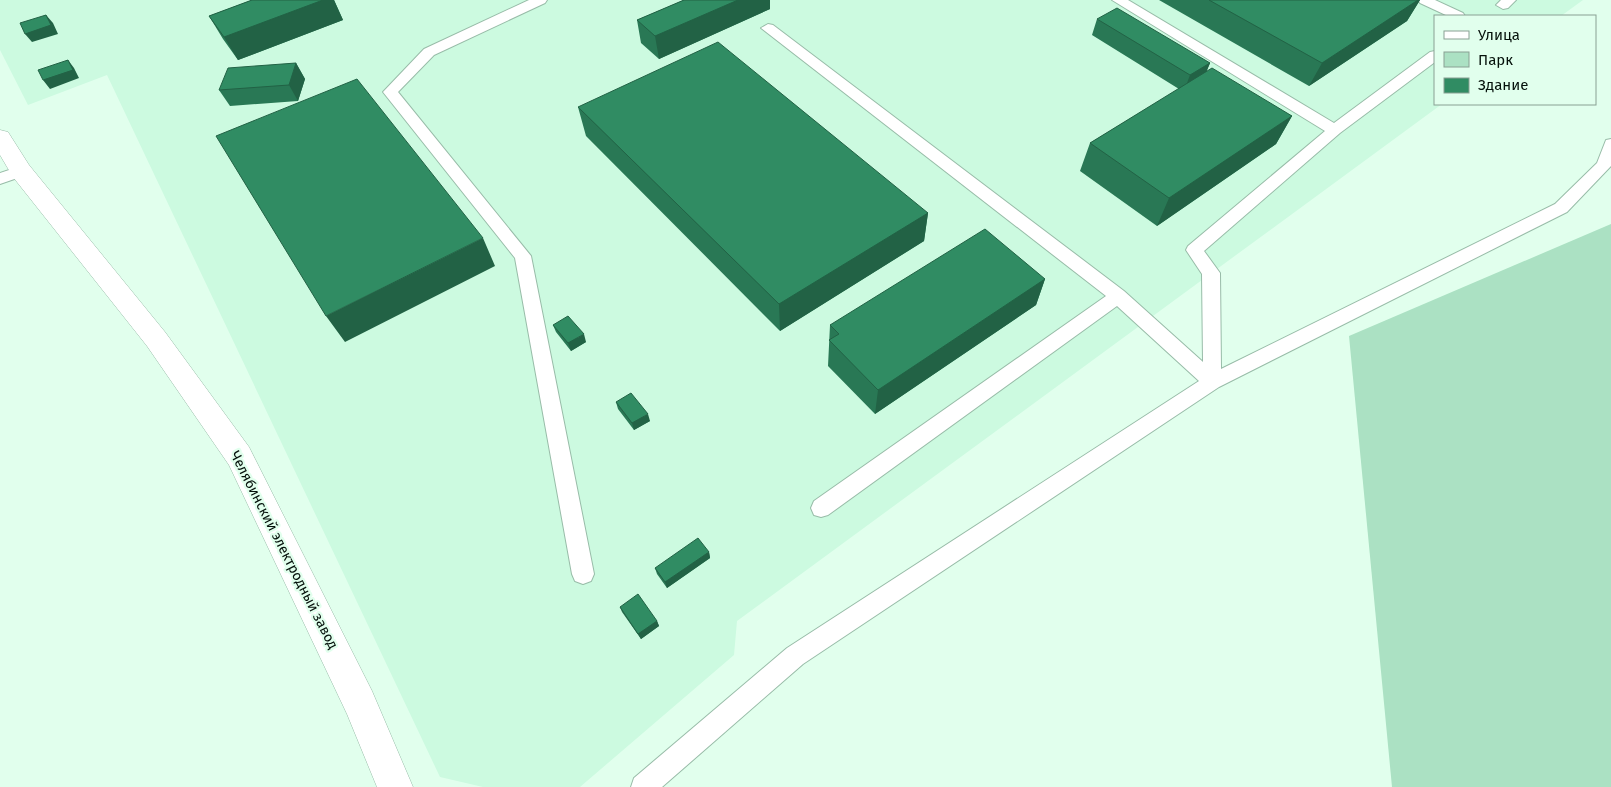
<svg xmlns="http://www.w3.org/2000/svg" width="1611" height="787" font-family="'Fira Sans',sans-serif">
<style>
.built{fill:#ccfae0}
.green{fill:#abe1c3}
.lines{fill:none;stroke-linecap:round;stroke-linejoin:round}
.lane-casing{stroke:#98bca8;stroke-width:2}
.street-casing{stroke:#98bca8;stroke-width:1}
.lane{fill:#fff;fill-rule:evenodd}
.street{fill:#fff;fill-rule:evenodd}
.wall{fill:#297855}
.shaded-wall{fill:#226245}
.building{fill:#308c63;stroke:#226245}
.labels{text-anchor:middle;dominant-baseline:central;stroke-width:4.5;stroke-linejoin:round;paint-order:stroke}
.street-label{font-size:14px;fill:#05110b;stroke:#e1ffed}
</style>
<rect width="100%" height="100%" fill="#e1ffed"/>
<!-- built -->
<path class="built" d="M 0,0 L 1583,0 L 1561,16 L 1435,16 L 1435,104 L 1442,104 L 737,621 L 734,655 L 580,787 L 483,787 L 440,777 L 107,75 L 28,105 L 0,50 Z"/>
<!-- green -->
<path class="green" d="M 1611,224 L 1611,787 L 1392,787 L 1349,336 Z"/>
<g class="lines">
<defs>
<path id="lane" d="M 529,0 L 547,0 L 545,3 L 434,55 L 398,92 L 531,256 L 594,574 L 591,581 L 583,584 L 575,581 L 572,574 L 515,258 L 383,92 L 424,49 Z
M 1112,0 L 1128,0 L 1334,123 L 1430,52 L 1435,51 L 1435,62 L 1340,133 L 1204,251 L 1220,273 L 1221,369 L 1555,204 L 1597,163 L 1606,140 L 1611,139 L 1611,166 L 1567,212 L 1219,387 L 803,664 L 662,787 L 631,787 L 634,778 L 787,648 L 1199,381 L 1117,306 L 828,515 L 821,517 L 814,515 L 811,508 L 814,501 L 1106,296 L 761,28 L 768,24 L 773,25 L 1124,291 L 1203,362 L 1202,274 L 1186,250 L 1188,246 L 1325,131 Z
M 1418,0 L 1435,0 L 1463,13 L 1465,16 L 1448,16 L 1420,3 Z
M 1501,0 L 1516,0 L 1508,8 L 1503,9 L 1496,5 Z
M 21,166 L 26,167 L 29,171 L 26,175 L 0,184 L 0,173 Z"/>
<path id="street" d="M 0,130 L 8,132 L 29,165 L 165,332 L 249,447 L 372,691 L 413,787 L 377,787 L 347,714 L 229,465 L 147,346 L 13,177 L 0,155 Z"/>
</defs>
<!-- lane casing -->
<use href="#lane" class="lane-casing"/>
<!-- street casing -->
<use href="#street" class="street-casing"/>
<!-- lane -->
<use href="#lane" class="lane"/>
<!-- street -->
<use href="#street" class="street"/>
</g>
<!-- wall -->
<path class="wall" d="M 252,0 L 334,0 L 343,20 L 238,60 L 223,39 L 209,16 Z
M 684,0 L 770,0 L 770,9 L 659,59 L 641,43 L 637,20 Z
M 1159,0 L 1420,0 L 1407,21 L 1309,86 Z
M 1097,19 L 1210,63 L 1206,73 L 1292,116 L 1276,144 L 1157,226 L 1080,171 L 1090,143 L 1179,89 L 1092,35 Z
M 296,63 L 305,79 L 298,101 L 230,106 L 219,90 Z
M 578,107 L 928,213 L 924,241 L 780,331 L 586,136 Z
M 1045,279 L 1036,305 L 875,414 L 828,366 L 830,325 Z
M 553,325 L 586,342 L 571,351 L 556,332 Z
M 616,402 L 650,421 L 634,430 L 618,409 Z
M 709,552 L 710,558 L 667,588 L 657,574 L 655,568 Z
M 620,607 L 657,621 L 659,626 L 641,639 L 622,612 Z"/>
<!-- shaded-wall -->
<path class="shaded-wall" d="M 323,0 L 334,0 L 343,20 L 238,60 L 224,37 Z
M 738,0 L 770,0 L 770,9 L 659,59 L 655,36 Z
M 1418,0 L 1420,0 L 1407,21 L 1309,86 L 1322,63 Z
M 46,15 L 53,23 L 58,34 L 32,42 L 25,34 Z
M 68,60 L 74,68 L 79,78 L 50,89 L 43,80 Z
M 296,63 L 305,79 L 298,101 L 289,85 Z
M 1210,63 L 1203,79 L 1184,91 L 1190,75 Z
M 1292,116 L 1276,144 L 1157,226 L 1169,198 Z
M 928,213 L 924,241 L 780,331 L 779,304 Z
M 483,238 L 495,266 L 345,342 L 326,316 Z
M 1045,279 L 1036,305 L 875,414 L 878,390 Z
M 584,334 L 586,342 L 571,351 L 568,343 Z
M 648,414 L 650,421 L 634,430 L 632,423 Z
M 709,552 L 710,558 L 667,588 L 665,582 Z
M 657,621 L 659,626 L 641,639 L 638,634 Z"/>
<!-- building -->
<path class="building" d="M 252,0 L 323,0 L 224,37 L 209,16 Z
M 684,0 L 738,0 L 655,36 L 637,20 Z
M 1209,0 L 1418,0 L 1322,63 Z
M 1117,8 L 1210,63 L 1190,75 L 1097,19 Z
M 46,15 L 51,25 L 25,34 L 20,23 Z
M 718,42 L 928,213 L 779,304 L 578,107 Z
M 68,60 L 73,70 L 43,80 L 38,70 Z
M 296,63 L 289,85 L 219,90 L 228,68 Z
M 1212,68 L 1292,116 L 1169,198 L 1090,143 Z
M 357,79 L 483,238 L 326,316 L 216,136 Z
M 985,229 L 1045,279 L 878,390 L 829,340 L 839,334 L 830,325 Z
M 568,316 L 584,334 L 568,343 L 553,325 Z
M 631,393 L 648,414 L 632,423 L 616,402 Z
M 698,538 L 709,552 L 665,582 L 655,568 Z
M 638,594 L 657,621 L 638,634 L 620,607 Z"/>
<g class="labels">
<!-- street labels -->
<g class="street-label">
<text transform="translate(284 550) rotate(63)">Челябинский электродный завод</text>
</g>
</g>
<!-- legend -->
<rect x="1434" y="15" width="162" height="90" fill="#e1ffed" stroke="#89a093"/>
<rect x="1444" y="31" width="25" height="8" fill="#ffffff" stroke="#89a093"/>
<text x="1478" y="40" font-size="15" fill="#05110b">Улица</text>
<rect x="1444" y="52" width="25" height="15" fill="#abe1c3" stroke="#89a093"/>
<text x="1478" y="65" font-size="15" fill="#05110b">Парк</text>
<rect x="1444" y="78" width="25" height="15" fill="#308c63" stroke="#89a093"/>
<text x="1478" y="90" font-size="15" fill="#05110b">Здание</text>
</svg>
